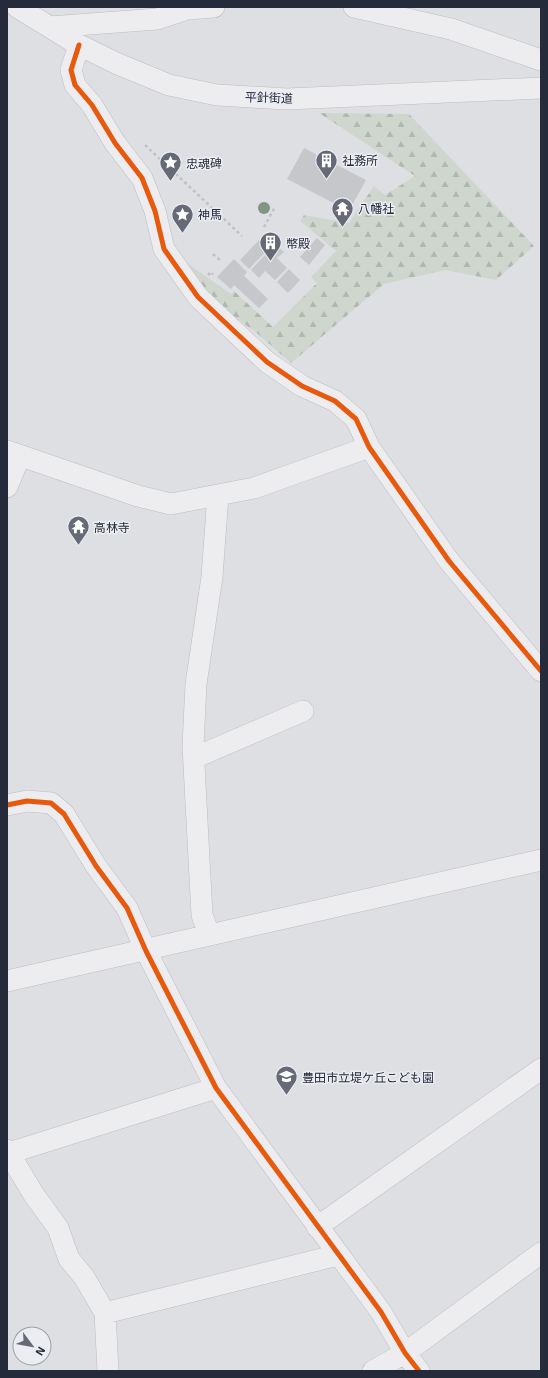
<svg xmlns="http://www.w3.org/2000/svg" width="548" height="1378" font-family="'Exo 2','Noto Sans JP',sans-serif">
<style>
.forest{fill:url(#forest-firs)}
.building{fill:#c6c7cb}
.lines{fill:none;stroke-linecap:round;stroke-linejoin:round}
.minor-casing{stroke:#bcbdc1;stroke-width:22}
.path{stroke:#c0c0c6;stroke-width:2.5;stroke-dasharray:3 3;stroke-linecap:butt}
.minor{stroke:#ededf0;stroke-width:21}
.cycleway-casing{stroke:#ebedf3;stroke-width:8}
.cycleway{stroke:#e8590c;stroke-width:5}
.tree{fill:#829483}
.labels{text-anchor:middle;dominant-baseline:central;stroke-width:3;stroke-linejoin:round;paint-order:stroke}
.street-label{font-size:12px;fill:#262b3b;stroke:#ebedf3}
.poi-label{font-size:12px;fill:#262b3b;stroke:#ebedf3;text-anchor:start}
</style>
<defs>
<pattern id="forest-firs" width="22" height="20" patternUnits="userSpaceOnUse"><rect width="22" height="20" fill="#ced6ce"/><path d="M5 1l3.5 6h-7zM16 11l3.5 6h-7z" fill="#b1b8b2"/></pattern>
</defs>
<rect width="100%" height="100%" fill="#dedfe3"/>
<!-- forest -->
<path class="forest" d="M 319,113 L 409,114 L 534,246 L 496,280 L 445,270 L 384,284 L 291,363 L 258,334 L 200,292 L 181,259 L 231,294 L 234,291 L 273,327 L 317,283 L 311,277 L 336,251 L 300,221 L 304,215 L 349,223 L 374,186 L 385,195 L 415,176 Z"/>
<!-- building -->
<path class="building" d="M 304,148 L 366,180 L 349,211 L 287,179 Z
M 265,234 L 274,243 L 249,269 L 240,260 Z
M 317,238 L 325,245 L 309,265 L 300,257 Z
M 275,244 L 284,252 L 277,258 L 287,268 L 275,280 L 265,271 L 259,278 L 251,270 Z
M 234,259 L 247,272 L 244,276 L 268,299 L 259,308 L 234,285 L 231,289 L 217,277 Z
M 289,269 L 300,280 L 288,293 L 277,282 Z"/>
<g class="lines">
<defs>
<path id="minor" d="M 17,7 L 79,45 L 118,64 L 169,85 L 217,95 L 287,99 L 541,88
M 354,7 L 451,29 L 541,60
M 50,27 L 157,19 L 187,9 L 214,7
M 79,45 L 71,70 L 75,85 L 92,105 L 115,143 L 142,178 L 155,211 L 164,249 L 198,297 L 267,362 L 302,386 L 335,401 L 356,419 L 369,447 L 449,561 L 541,671
M 7,451 L 138,496 L 171,504 L 254,488 L 369,447
M 7,487 L 20,456
M 194,758 L 303,711
M 7,805 L 27,801 L 51,803 L 64,814 L 96,866 L 127,908 L 146,951 L 216,1088 L 381,1312 L 405,1353 L 419,1371
M 209,934 L 202,915 L 193,746 L 196,684 L 212,577 L 218,495
M 7,981 C 185,942 363,899 541,860
M 7,1150 L 34,1195 L 58,1228 L 69,1259 L 84,1277 L 105,1313 L 108,1371
M 9,1153 L 216,1088
M 317,1227 L 541,1069
M 105,1313 L 338,1255
M 373,1371 L 405,1353 L 541,1253"/>
</defs>
<!-- minor casing -->
<use href="#minor" class="minor-casing"/>
<!-- path -->
<path class="path" d="M 145,145 L 242,236
M 264,227 L 275,207
M 213,254 L 220,260
M 208,273 L 211,276 L 213,273"/>
<!-- minor -->
<use href="#minor" class="minor"/>
<defs>
<path id="cycleway" d="M 79,45 L 71,70 L 75,85 L 92,105 L 115,143 L 142,178 L 155,211 L 164,249 L 198,297 L 267,362 L 302,386 L 335,401 L 356,419 L 369,447 L 449,561 L 541,671
M 7,805 L 27,801 L 51,803 L 64,814 L 96,866 L 127,908 L 146,951 L 216,1088 L 381,1312 L 405,1353 L 419,1371"/>
</defs>
<!-- cycleway casing -->
<use href="#cycleway" class="cycleway-casing"/>
<!-- cycleway -->
<use href="#cycleway" class="cycleway"/>
</g>
<!-- trees -->
<circle class="tree" cx="264" cy="208" r="6"/>
<!-- icons -->
<defs>
<symbol id="building-pin" viewBox="-11 -11 22 30"><path d="M0 17L-7.5 6A9.5 9.5 0 1 1 7.5 6Z" fill="#666a76" stroke="#ebedf3"/><path d="M-4-6H4V6H1V3H-1V6H-4ZM-2.5-4.3h1.7v1.8h-1.7ZM.8-4.3h1.7v1.8H.8ZM-2.5-1h1.7V.8h-1.7ZM.8-1h1.7V.8H.8Z" fill="#fff"/></symbol>
<symbol id="sight-pin" viewBox="-11 -11 22 30"><path d="M0 17L-7.5 6A9.5 9.5 0 1 1 7.5 6Z" fill="#666a76" stroke="#ebedf3"/><path d="M0-6L1.8-2.2L6-1.7L2.9 1.2L3.7 5.4L0 3.3L-3.7 5.4L-2.9 1.2L-6-1.7L-1.8-2.2Z" fill="#fff"/></symbol>
<symbol id="temple-pin" viewBox="-11 -11 22 30"><path d="M0 17L-7.5 6A9.5 9.5 0 1 1 7.5 6Z" fill="#666a76" stroke="#ebedf3"/><path d="M0-6L5-2H3V0L6.5 2.5H4V6H1.5V3h-3V6H-4V2.5H-6.5L-3 0V-2H-5Z" fill="#fff"/></symbol>
<symbol id="school-pin" viewBox="-11 -11 22 30"><path d="M0 17L-7.5 6A9.5 9.5 0 1 1 7.5 6Z" fill="#666a76" stroke="#ebedf3"/><path d="M0-5L7-2L0 1L-7-2ZM-4 1L0 2.5L4 1V4Q0 6-4 4Z" fill="#fff"/></symbol>
</defs>
<g fill-rule="evenodd">
<use href="#building-pin" x="314" y="148" width="25" height="34"/>
<use href="#sight-pin" x="158" y="150" width="25" height="34"/>
<use href="#temple-pin" x="330" y="196" width="25" height="34"/>
<use href="#sight-pin" x="170" y="202" width="25" height="34"/>
<use href="#building-pin" x="258" y="230" width="25" height="34"/>
<use href="#temple-pin" x="66" y="514" width="25" height="34"/>
<use href="#school-pin" x="274" y="1064" width="25" height="34"/>
</g>
<g class="labels">
<!-- street labels -->
<g class="street-label">
<text transform="translate(269 97) rotate(2)">平針街道</text>
</g>
<!-- poi labels -->
<g class="poi-label">
<text x="342" y="160">社務所</text>
<text x="186" y="163">忠魂碑</text>
<text x="358" y="208">八幡社</text>
<text x="198" y="214">神馬</text>
<text x="286" y="243">幣殿</text>
<text x="94" y="527">高林寺</text>
<text x="302" y="1077">豊田市立堤ケ丘こども園</text>
</g>
</g>
<!-- border -->
<rect width="548" height="1378" fill="none" stroke="#262b3b" stroke-width="16"/>
<!-- north arrow -->
<g transform="translate(32 1346) rotate(122)"><circle r="19" fill="#ebedf3" stroke="#9c9fa9"/>
<path d="M0-3L7 15L0 10L-7 15Z" fill="#666a76"/>
<text y="-6" font-size="11" font-weight="bold" text-anchor="middle" fill="#262b3b">N</text>
</g>
</svg>
